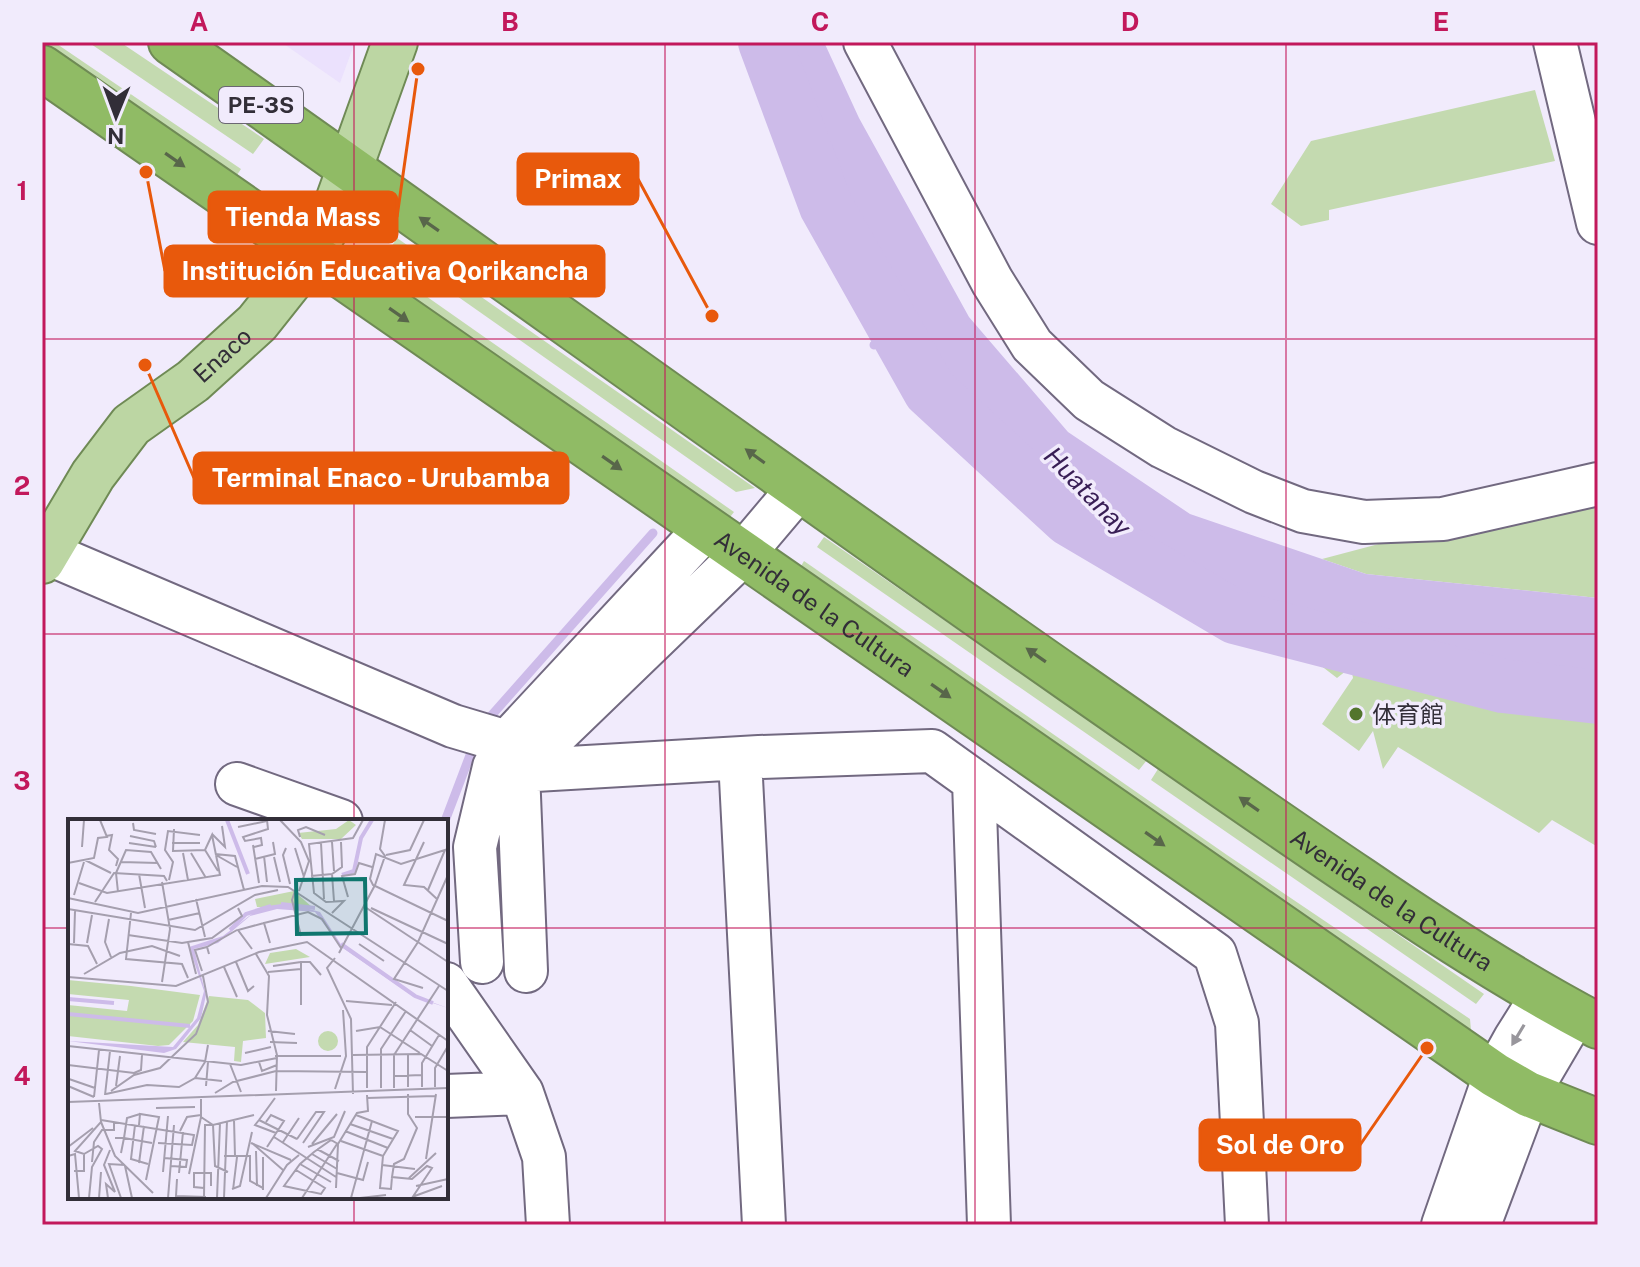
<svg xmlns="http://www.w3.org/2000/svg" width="1640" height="1267" font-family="'Public Sans','Noto Sans SC',sans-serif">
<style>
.built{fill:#ebe1fd}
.green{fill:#c4dab0}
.water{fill:#cdbbe9}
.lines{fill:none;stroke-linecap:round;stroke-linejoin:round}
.stream{stroke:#cdbbe9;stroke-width:9}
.river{stroke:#cdbbe9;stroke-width:54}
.minor-casing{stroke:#726980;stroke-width:46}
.major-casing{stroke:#6f8a55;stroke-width:48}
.highway-casing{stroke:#6f8a55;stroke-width:48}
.minor{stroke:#fff;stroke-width:42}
.major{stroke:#bcd6a3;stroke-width:44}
.highway{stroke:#90bb65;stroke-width:44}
.oneway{fill:#58664a}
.oneway2{fill:#98969c}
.grid{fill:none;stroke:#c2185b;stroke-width:2;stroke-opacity:0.55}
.poi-dot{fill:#53752d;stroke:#f1ebfc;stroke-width:3}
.labels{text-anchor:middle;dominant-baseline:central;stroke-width:7;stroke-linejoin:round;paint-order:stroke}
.shield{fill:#f1ebfc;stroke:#6b6773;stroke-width:2}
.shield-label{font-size:22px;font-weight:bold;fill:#322e38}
.street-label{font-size:24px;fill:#322e38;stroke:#f1ebfc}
.poi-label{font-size:24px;fill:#322e38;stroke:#f1ebfc;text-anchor:start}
.water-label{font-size:26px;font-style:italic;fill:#381e55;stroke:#f1ebfc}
.inset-river{fill:none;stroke:#cdbbe9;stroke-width:4}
.inset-road{fill:none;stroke:#a59fae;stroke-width:2}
.view{fill:#0f766e;fill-opacity:0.15;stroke:#0f766e;stroke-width:4}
.inset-edge{fill:none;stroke:#322e38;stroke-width:4}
.leader{fill:none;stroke:#e8590c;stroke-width:3}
.callout-dot{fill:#e8590c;stroke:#f1ebfc;stroke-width:3}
.callout{fill:#e8590c;stroke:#e8590c;stroke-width:3}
.callout-label{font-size:26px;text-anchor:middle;font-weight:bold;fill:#fff}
.neatline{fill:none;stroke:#c2185b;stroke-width:3}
.grid-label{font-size:26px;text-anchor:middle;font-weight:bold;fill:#c2185b}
</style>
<rect width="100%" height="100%" fill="#f1ebfc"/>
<!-- built -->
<path class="built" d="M 281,42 L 355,42 L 340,83 Z"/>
<!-- green -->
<path class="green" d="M 42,42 L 54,42 L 241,169 L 231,184 L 42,55 Z
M 88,42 L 120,42 L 264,139 L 253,154 Z
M 1535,90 L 1555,161 L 1329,210 L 1329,220 L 1301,226 L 1271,204 L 1311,141 Z
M 397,238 L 755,488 L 736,492 L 390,249 Z
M 376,261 L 734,512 L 723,526 L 367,275 Z
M 1598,486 L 1598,598 L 1366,574 L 1322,559 Z
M 824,537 L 1147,760 L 1139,770 L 817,547 Z
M 804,561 L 1227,855 L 1470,1019 L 1472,1041 L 794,578 Z
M 1268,625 L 1503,686 L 1598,697 L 1598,847 L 1552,820 L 1539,833 L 1398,747 L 1383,769 L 1373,731 L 1359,751 L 1322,724 L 1353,678 L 1351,667 L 1337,678 Z
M 1158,769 L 1484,994 L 1476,1004 L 1151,780 Z"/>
<!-- water -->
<path class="water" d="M 765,42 L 824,42 L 859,118 L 969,317 L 1068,432 L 1190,514 L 1366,574 L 1598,598 L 1598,697 L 1503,686 L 1235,617 L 1069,519 L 930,391 L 826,206 Z"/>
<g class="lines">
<!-- stream -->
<path class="stream" d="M 874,345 L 902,321
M 483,725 L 653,533
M 445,821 L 475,742"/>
<!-- river -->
<path class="river" d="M 765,42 L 826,206 L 930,391 L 1069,519 L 1235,617 L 1503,686 L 1598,697"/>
<defs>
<path id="minor" d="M 865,42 L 992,281 L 1032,345 L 1089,400 L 1163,447 L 1254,492 L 1303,511 L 1364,522 L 1443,519 L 1598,484
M 1555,42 L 1598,223
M 799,488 L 744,553 L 518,771 L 759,757 L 932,751 L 1215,954 L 1237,1023 L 1247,1225
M 47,553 L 453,726 L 507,742
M 740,759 L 764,1225
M 518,771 L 526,971
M 974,781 L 989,1225
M 237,784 L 341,821
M 482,962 L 475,847 L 494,767 L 507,742 L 706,528
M 446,984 L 522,1093 L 544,1157 L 548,1225
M 446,1096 L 522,1093
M 1443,1225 L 1495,1075 L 1515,1039 L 1542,996
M 1479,1225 L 1528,1094 L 1575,1014"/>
<g id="major">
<path id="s1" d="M 42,561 L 93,475 L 131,425 L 193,381 L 257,323 L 311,255 L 333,215 L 395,42"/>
</g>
<g id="highway">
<path id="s2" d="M 171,42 C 473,254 771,471 1074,682 C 1169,748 1264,815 1361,880 C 1437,932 1516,983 1598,1026"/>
<path id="s3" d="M 42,68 L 1495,1075 L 1528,1094 L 1598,1122"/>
</g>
</defs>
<!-- minor casing -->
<use href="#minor" class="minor-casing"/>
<!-- major casing -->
<use href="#major" class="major-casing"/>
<!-- highway casing -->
<use href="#highway" class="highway-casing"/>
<!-- minor -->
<use href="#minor" class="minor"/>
<!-- major -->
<use href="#major" class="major"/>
<!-- highway -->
<use href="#highway" class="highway"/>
</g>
<!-- one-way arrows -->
<defs><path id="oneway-solid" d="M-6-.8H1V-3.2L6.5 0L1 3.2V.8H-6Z" transform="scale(2)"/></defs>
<g class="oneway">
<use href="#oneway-solid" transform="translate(175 160) rotate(35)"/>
<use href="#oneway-solid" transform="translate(429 224) rotate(-145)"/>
<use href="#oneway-solid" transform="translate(399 315) rotate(35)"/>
<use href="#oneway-solid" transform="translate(755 456) rotate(-144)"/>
<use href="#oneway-solid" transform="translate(612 463) rotate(35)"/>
<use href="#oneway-solid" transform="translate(1036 655) rotate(-145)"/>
<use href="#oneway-solid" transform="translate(941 691) rotate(35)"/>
<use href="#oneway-solid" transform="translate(1249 804) rotate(-145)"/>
<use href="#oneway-solid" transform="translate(1155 839) rotate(35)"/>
</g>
<use class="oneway2" href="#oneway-solid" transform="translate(1518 1035) rotate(121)"/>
<!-- grid -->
<path class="grid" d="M 354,42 L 354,821M 665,42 L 665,1225M 975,42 L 975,1225M 1286,42 L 1286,1225M 42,339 L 1598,339M 42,634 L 1598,634M 42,928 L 70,928M 446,928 L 1598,928M 354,1197 L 354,1225"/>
<!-- markers -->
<circle class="poi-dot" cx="1356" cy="714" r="8"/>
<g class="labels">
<!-- shield labels -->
<rect class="shield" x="219" y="87" width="84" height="36" rx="6"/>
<g class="shield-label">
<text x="261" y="105">PE-3S</text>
</g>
<!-- street labels -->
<g class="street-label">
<text stroke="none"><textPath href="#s1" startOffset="278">Enaco</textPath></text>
<text stroke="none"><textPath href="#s3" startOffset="940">Avenida de la Cultura</textPath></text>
<text stroke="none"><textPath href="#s2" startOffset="1492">Avenida de la Cultura</textPath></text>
</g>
<!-- poi labels -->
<g class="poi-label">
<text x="1372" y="714">体育館</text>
</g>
<!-- water labels -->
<g class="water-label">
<text transform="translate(1088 491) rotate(46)">Huatanay</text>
</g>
</g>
<!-- overview -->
<g transform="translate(68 819)">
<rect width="380" height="380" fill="#f1ebfc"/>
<path d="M 281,1 L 288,6 L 273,20 L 234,20 L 230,14 L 268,10 ZM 226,72 L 244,88 L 189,88 L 187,80 ZM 228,130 L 242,138 L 197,145 L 202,134 ZM 0,161 L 63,167 L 132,176 L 125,202 L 101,226 L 90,227 L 0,217 L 0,186 L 59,192 L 61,181 L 0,175 ZM 141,177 L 180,181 L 197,194 L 198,219 L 175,222 L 173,243 L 166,242 L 167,228 L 115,223 L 130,206 ZM250 222a10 10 0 1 1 20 0a10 10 0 1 1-20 0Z" fill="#c4dab0"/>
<path d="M 220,84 L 252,93 L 274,127 L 347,177 L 380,189 L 346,178 L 272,127 L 247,93 L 209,90 L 182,97 L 150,124 L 126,130 L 138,176 L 133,199 L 108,230 L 96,234 L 0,222 L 105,228 L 129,199 L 136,172 L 121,128 L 155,117 L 193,88 Z" fill="#cdbbe9"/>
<path class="inset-river" d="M 159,1 L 180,55M 274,56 L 286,52 L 293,19 L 304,1M 213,85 L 247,89M 162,111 L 178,95 L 203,87M 273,125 L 347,177 L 365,184M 0,180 L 46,184M 0,195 L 122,207"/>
<path class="inset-road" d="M 212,1 L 233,23 L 241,42 L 231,72M 65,4 L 66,11 L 88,15M 170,8 L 199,2M 144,15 L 157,28 L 154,7M 38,17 L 44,16 L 41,31 L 50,40 L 48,47M 62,17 L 86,22 L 88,28M 232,18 L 230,11 L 238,8 L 257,16M 264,23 L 266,52M 356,23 L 336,66 L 356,68 L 369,80M 61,24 L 88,28M 104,24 L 132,24M 253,24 L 256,80M 185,26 L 191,64M 14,28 L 16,1M 186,28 L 194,26 L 193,19 L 177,22 L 175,18 L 200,10 L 199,1M 218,29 L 215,36 L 222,65M 227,29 L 236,58M 380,30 L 333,45 L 308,35 L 302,60 L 305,66 L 380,102M 137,31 L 150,52M 115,34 L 120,61M 123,34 L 138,59M 147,35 L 167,37 L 176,71M 148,36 L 169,48M 318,36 L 342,31 L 356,1M 196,37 L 199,63M 206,38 L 212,63M 187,40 L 207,35 L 205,23M 17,41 L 43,54M 53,43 L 90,44M 0,44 L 26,39 L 30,19 L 39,18 L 32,1M 71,55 L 77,89M 264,55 L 266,82M 243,57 L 264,55 L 274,48 L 273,23M 101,61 L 105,43 L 97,31 L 100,12 L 132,16M 11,64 L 39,74 L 152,56 L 144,16 L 137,31 L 105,32 L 106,10M 360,71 L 377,31M 227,72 L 224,81 L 233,117M 50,73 L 48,54 L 58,31 L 83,33 L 93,50M 6,76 L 16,43M 280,78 L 274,57 L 287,55 L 291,44 L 304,48M 0,79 L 70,94 L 194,67 L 220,68 L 380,172M 128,80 L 137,118M 27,83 L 46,54 L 96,57 L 99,62M 297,88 L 380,143M 303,89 L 380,125M 0,90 L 127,111 L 187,76 L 210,71M 63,94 L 58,140 L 114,145 L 120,159M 264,94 L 276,82 L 258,83 L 246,74 L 241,25 L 285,19 L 295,1M 41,100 L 37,123 L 43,138M 100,101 L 132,94M 60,116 L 114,124 L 144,119 L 174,97 L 170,89M 120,123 L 128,155M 6,124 L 7,92M 19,124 L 24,96M 202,124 L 196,104 L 240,93 L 254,100 L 273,129M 0,125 L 20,127 L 29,145M 291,125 L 316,142M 139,128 L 169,111M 184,130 L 170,111 L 196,104M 271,134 L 307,66 L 317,37 L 312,30 L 317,1M 188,135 L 201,157 L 199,196 L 209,236 L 208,272M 267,139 L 259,149 L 283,200 L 285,275M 168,143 L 180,172 L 186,167M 205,147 L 233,143M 156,148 L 169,178M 134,152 L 127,131 L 139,128 L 141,135M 200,153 L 233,150M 16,155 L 52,134 L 84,127 L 112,137M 0,158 L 108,167 L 191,133 L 239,123 L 380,222M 94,163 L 102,110 L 94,63M 355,169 L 326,160 L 350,123 L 380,56M 278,182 L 324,186M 233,186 L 233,143 L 242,143 L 253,156M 342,211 L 364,227M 200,212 L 227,215M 288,212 L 312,208 L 352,234M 202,223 L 229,224M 0,227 L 173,246 L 209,239M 177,234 L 203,228M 340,235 L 340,268M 285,236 L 353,235 L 380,252M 207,237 L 273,237M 191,243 L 194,252 L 209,246M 162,245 L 173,273M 0,246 L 66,254 L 73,251 L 74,236M 327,257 L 354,256M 127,259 L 154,262M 1,260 L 27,269M 0,267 L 26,278M 48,267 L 52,237M 138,267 L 140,243M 354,268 L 354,244 L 371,216M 367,268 L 367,249 L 380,227M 299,269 L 299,228 L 328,183M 313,269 L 313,230 L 338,192M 326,269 L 326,236 L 371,167M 267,270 L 278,237 L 275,191M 43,272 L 66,256 L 92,249 L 128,215 L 140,183 L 135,157M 147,274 L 165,263 L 208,252 L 298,253M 38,275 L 79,266 L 111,268 L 127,259 L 137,243 L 140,226M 340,275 L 340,295 L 349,309 L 336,340 L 326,345 L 324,358 L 344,360 L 359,347 L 364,349 L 344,379M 37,276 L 42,232M 26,278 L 31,231M 299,279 L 367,277M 133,280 L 133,298 L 145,306 L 186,296M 0,283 L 380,269M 88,289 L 127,288M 72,295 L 59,299 L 56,319 L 84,324M 288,296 L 330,312 L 315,337 L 312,369 L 323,370 L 324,358M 347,298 L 380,298M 33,301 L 126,316 L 124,326 L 90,324M 166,301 L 167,337M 191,301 L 229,320M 191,301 L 187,306 L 208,314M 191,301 L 207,279M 33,303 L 47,337 L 85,374M 198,303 L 203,296 L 216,302 L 199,328M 282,305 L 325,320M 67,306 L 63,340 L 80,345M 71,306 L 72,295 L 91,298 L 78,361M 112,312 L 119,298 L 133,296M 277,312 L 320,329M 206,318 L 268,358M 47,319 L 56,319 L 53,334M 229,320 L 248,293 L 256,293 L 235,324M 273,322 L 315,337M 215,323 L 231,299M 183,324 L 223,341M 184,324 L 215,351M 244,325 L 269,295M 0,328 L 25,309M 240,328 L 266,318 L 277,292M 249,330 L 271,342M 188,332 L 189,367M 244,335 L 269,350M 0,337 L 7,335 L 11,379M 156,337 L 182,337 L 182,362 L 195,369M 96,339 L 119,341 L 118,348 L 103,347M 358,340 L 368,275M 24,343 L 26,323 L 34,311 L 46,311 L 46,303M 71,344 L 76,307M 232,345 L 263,363M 314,346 L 347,350M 57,347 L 64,379M 228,351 L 257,369 L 253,375 L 216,367 L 232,345 L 246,333 L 263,321 L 270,325M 6,352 L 16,352 L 16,335M 95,353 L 100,297M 111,354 L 115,313M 269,354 L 295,361 L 300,343M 121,355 L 133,298M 341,359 L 368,334M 109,360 L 108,377 L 138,378M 348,367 L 380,360M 136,369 L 126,368 L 126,354 L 143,354 L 143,367M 268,369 L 270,325 L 289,294 L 300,292 L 299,276M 164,370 L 172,367 L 184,313M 165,371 L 169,338M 195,371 L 195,338M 136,378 L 137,306 L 145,306 L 147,347 L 160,353M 344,378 L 374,367M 21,379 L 24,348 L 34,330 L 30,327 L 16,335 L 7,332 L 33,303 L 31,284M 31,379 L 33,353M 40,379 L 38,365 L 47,373 L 36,346 L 42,331M 53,379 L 41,345 L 57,346M 100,379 L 106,306M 149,379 L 152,304M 156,379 L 159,302M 198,379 L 219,346 L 231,336M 234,379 L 269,325M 283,379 L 304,302M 292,379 L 318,376"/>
<path class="view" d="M 297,60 L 298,114 L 229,115 L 228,61 Z"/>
<rect width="380" height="380" class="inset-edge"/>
</g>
<!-- callouts -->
<path class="leader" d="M712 316L638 179M418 69L397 217M146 172L165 271M145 365L194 478M1427 1048L1360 1145"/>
<g class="callout-dot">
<circle cx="712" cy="316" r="8"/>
<circle cx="418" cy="69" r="8"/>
<circle cx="146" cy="172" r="8"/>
<circle cx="145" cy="365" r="8"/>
<circle cx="1427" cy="1048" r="8"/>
</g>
<g class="callout">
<rect x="518" y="154" width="120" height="50" rx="8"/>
<rect x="209" y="192" width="188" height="50" rx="8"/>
<rect x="165" y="246" width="439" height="50" rx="8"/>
<rect x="194" y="453" width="374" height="50" rx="8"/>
<rect x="1200" y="1120" width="160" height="50" rx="8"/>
</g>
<g class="callout-label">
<text x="578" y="188">Primax</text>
<text x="303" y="226">Tienda Mass</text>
<text x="385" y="280">Institución Educativa Qorikancha</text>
<text x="381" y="487">Terminal Enaco - Urubamba</text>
<text x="1280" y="1154">Sol de Oro</text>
</g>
<!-- border -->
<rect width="1640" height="1267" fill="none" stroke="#f1ebfc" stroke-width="88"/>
<!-- north arrow -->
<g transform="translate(116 116) rotate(181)" stroke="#f1ebfc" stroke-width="6" paint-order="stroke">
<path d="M0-6L14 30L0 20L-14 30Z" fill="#322e38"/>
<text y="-12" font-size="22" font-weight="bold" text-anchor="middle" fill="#322e38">N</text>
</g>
<rect x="44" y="44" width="1552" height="1179" class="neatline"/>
<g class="grid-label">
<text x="199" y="31">A</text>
<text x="510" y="31">B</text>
<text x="820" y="31">C</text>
<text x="1130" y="31">D</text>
<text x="1441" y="31">E</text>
<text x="22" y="200">1</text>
<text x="22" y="495">2</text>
<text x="22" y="790">3</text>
<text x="22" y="1085">4</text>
</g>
</svg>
